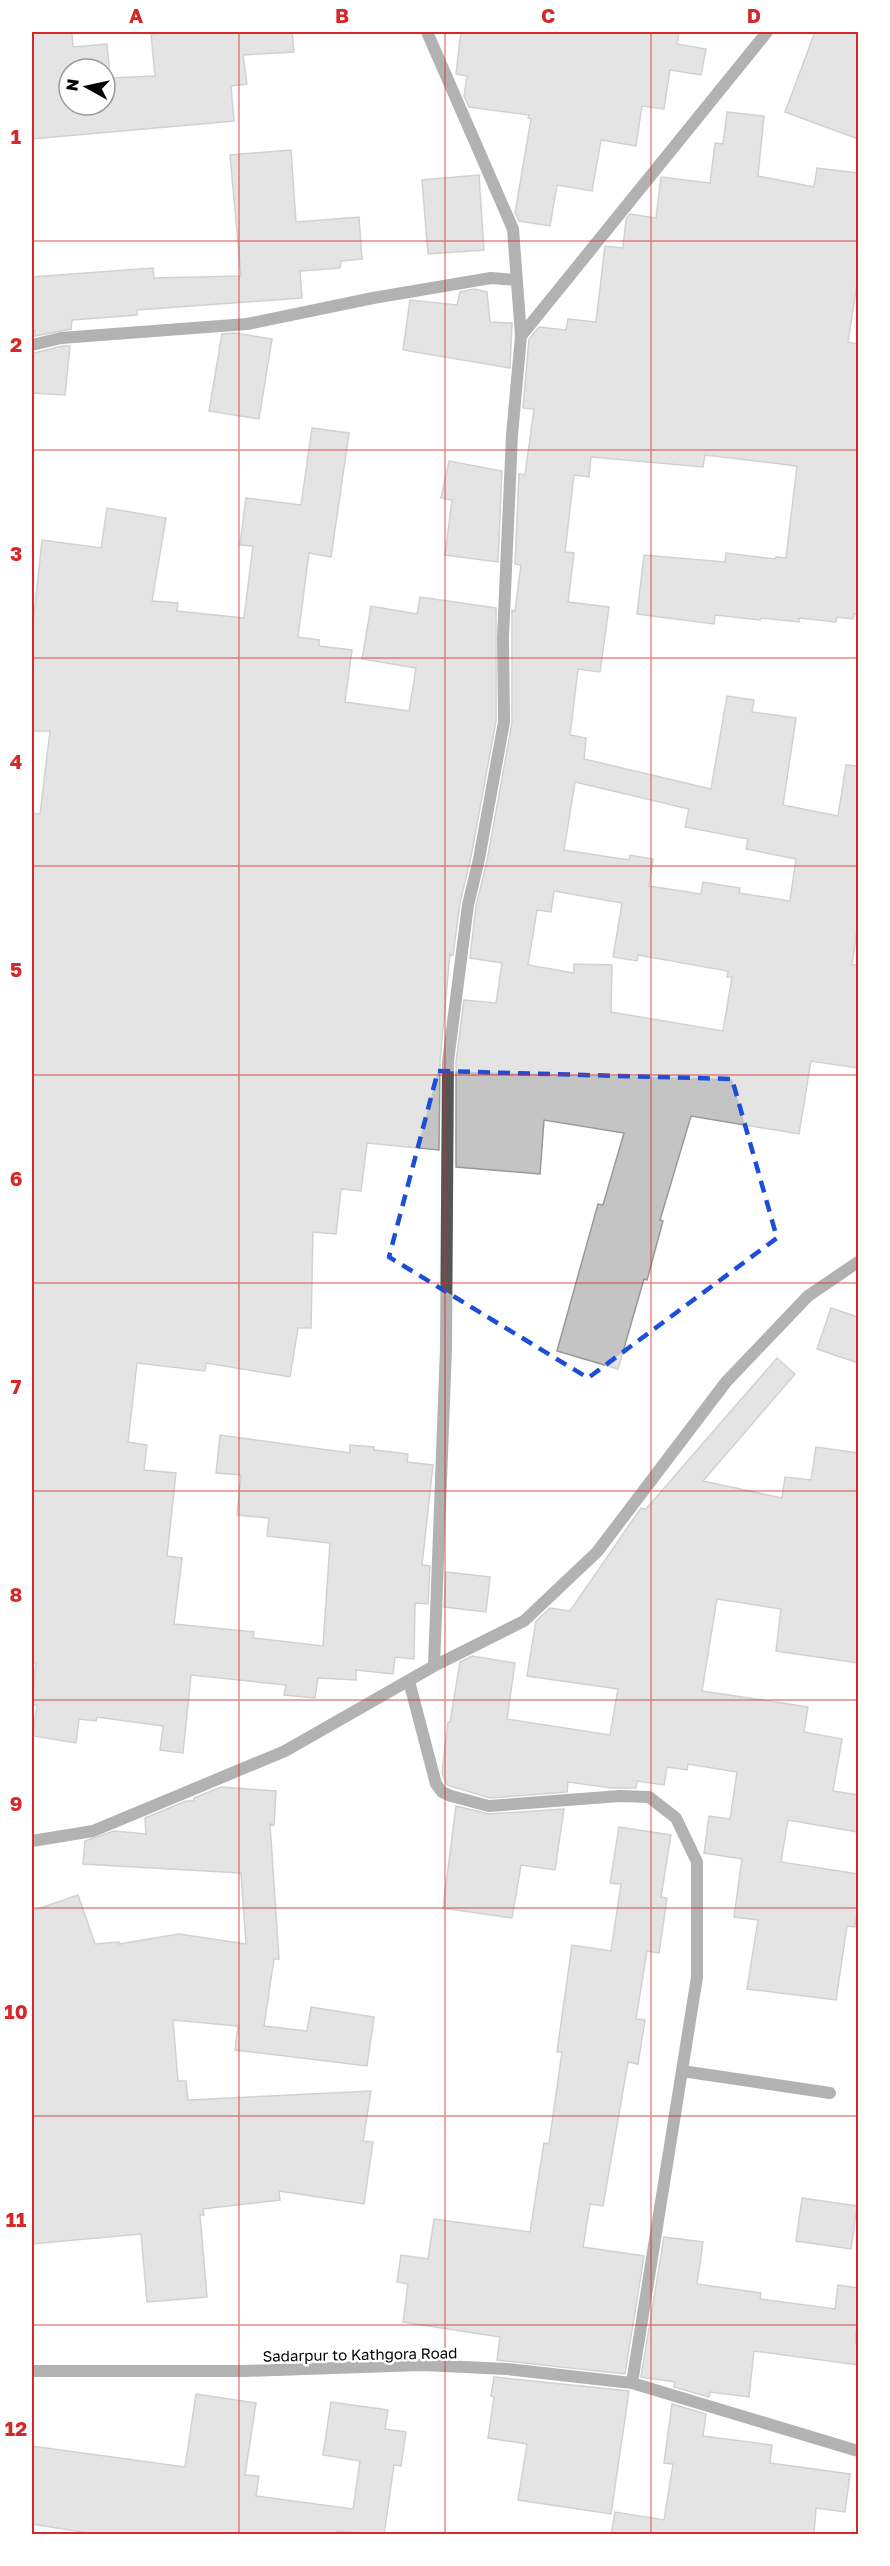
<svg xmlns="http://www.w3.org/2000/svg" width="890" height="2566" font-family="'Golos Text',sans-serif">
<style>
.building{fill:#c4c4c4;stroke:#999;stroke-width:1.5;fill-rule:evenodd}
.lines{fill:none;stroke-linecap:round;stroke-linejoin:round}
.street{stroke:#555;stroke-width:12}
.marked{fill:none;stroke:#1d4ed8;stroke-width:4.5;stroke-dasharray:12 8;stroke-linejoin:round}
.grid{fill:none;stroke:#d62828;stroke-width:1.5;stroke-opacity:0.55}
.labels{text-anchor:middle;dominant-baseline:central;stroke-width:5;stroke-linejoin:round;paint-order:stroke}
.street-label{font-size:15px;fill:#000;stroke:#fff}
.neatline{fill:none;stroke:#d62828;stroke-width:2}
.grid-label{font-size:20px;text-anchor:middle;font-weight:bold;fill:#d62828}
</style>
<rect width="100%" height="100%" fill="#fff"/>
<!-- building -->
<path class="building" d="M 32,32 L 72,32 L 73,47 L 107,44 L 110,78 L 155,76 L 151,34 L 173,32 L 292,32 L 294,52 L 243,55 L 247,84 L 231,86 L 234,121 L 32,139 ZM 69,69 L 105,69 L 105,105 L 69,105 Z
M 461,32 L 679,32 L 677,44 L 706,49 L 701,75 L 670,70 L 664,109 L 642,106 L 636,146 L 601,140 L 592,191 L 557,185 L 550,226 L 519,221 L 515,213 L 531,119 L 528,118 L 529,115 L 469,107 L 464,96 L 467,76 L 456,74 Z
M 815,32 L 858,32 L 858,139 L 785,112 Z
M 727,112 L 764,116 L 758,176 L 814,187 L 817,168 L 858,173 L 858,277 L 848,342 L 858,344 L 858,615 L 854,614 L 853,619 L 837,617 L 836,622 L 799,618 L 799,622 L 761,618 L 760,620 L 715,615 L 714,624 L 637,614 L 644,555 L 725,562 L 726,553 L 775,559 L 776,557 L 786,558 L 797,466 L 705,455 L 703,467 L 591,457 L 589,477 L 574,475 L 565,552 L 574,553 L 568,602 L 609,607 L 600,672 L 578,669 L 570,735 L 586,738 L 584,759 L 711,789 L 727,696 L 754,700 L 752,712 L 796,718 L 783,805 L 838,816 L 846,765 L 858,766 L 858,922 L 852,965 L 858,965 L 858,1068 L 811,1061 L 799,1134 L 691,1116 L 660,1220 L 663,1221 L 647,1280 L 644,1279 L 618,1369 L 557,1351 L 598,1204 L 603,1205 L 624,1133 L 544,1120 L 540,1174 L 456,1167 L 456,1062 L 464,1000 L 496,1003 L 502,963 L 470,958 L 476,906 L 487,861 L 512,723 L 512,610 L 515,611 L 521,565 L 515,564 L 519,474 L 525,475 L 534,409 L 523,408 L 529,339 L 539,327 L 566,330 L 568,319 L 596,322 L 605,246 L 623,248 L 626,219 L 630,214 L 656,218 L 661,177 L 710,183 L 715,143 L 723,144 ZM 575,782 L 689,809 L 685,827 L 748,839 L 746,849 L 796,859 L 790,901 L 739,893 L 740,888 L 703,882 L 701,894 L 649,886 L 653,859 L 630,855 L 629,860 L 564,850 ZM 554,891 L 622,903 L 613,957 L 637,961 L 638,955 L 728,971 L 727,977 L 732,977 L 723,1031 L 611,1012 L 612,965 L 574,964 L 574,973 L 528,965 L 537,910 L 551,912 Z
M 291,150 L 296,222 L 359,217 L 362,259 L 341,261 L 340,268 L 300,271 L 302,298 L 137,310 L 137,315 L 72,320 L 71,329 L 35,336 L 35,330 L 32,331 L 32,277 L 153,268 L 154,278 L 241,276 L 230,155 Z
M 479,175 L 484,250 L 428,254 L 422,180 Z
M 474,289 L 487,292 L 490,322 L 512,323 L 510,368 L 403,350 L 410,300 L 457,305 L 460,292 Z
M 235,333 L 272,339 L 259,419 L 209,411 L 222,334 Z
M 62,346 L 70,346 L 65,395 L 32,393 L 34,353 Z
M 312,428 L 349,433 L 331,557 L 309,553 L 298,637 L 319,640 L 319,646 L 352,650 L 345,702 L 409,711 L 416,668 L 362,659 L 371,606 L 417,614 L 420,597 L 496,608 L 496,721 L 471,857 L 460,903 L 453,955 L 450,954 L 440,1061 L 439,1150 L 367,1143 L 361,1191 L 341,1189 L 336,1234 L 313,1232 L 311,1328 L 298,1328 L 290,1377 L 206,1363 L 205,1371 L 137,1363 L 128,1442 L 147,1445 L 144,1470 L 176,1473 L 167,1556 L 182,1558 L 174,1624 L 254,1632 L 253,1638 L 323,1646 L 330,1543 L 267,1536 L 269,1518 L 237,1515 L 241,1475 L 216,1473 L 220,1435 L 350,1453 L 350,1445 L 374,1447 L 374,1450 L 408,1454 L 407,1462 L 433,1465 L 422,1565 L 430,1566 L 428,1604 L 415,1603 L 414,1659 L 395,1657 L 393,1674 L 356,1670 L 356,1680 L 318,1678 L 315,1698 L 284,1695 L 286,1685 L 191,1675 L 183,1753 L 160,1750 L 163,1726 L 97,1717 L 96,1721 L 79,1719 L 76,1743 L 33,1736 L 37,1705 L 32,1705 L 36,1663 L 32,1663 L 32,813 L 40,814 L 50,731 L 32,731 L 32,635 L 42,540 L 101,548 L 107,508 L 166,518 L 152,601 L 178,603 L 177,611 L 244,618 L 253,546 L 240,545 L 246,498 L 301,505 Z
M 449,461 L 502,471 L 498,562 L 445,555 L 452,500 L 441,498 Z
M 831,1308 L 858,1317 L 858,1363 L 817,1349 Z
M 777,1358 L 795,1374 L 703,1481 L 782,1498 L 785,1477 L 811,1480 L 816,1447 L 858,1453 L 858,1663 L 776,1651 L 781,1609 L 717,1599 L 702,1691 L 808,1707 L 804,1732 L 842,1739 L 833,1791 L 858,1795 L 858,1832 L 788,1820 L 781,1862 L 858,1874 L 858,1903 L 855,1927 L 847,1926 L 836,2000 L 747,1989 L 758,1920 L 734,1917 L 742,1859 L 704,1853 L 709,1816 L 730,1819 L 737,1772 L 688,1764 L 687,1770 L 667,1767 L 664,1785 L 637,1781 L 636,1788 L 612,1788 L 568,1782 L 567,1792 L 490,1798 L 447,1785 L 442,1773 L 448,1722 L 450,1722 L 460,1662 L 472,1656 L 515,1663 L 507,1719 L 610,1735 L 618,1689 L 527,1676 L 536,1621 L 550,1608 L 570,1611 L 641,1508 L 646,1509 Z
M 446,1572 L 490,1577 L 486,1612 L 444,1607 Z
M 221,1787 L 276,1791 L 274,1825 L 270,1824 L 279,1959 L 274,1959 L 264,2026 L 307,2031 L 311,2007 L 374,2017 L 367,2066 L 235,2050 L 238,2026 L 173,2020 L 178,2081 L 186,2081 L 188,2100 L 371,2091 L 363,2141 L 373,2142 L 364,2204 L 279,2191 L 280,2200 L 203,2209 L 204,2215 L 200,2215 L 207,2297 L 147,2302 L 141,2234 L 32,2244 L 32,1911 L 78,1895 L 95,1944 L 119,1942 L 119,1944 L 179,1934 L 246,1944 L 241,1873 L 83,1864 L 85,1841 L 114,1831 L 146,1834 L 145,1818 L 186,1801 L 194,1801 L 194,1798 Z
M 456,1806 L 489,1814 L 564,1809 L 555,1870 L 521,1865 L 512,1918 L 443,1908 Z
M 619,1827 L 671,1835 L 661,1897 L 667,1898 L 659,1953 L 647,1951 L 636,2019 L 645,2020 L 638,2064 L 628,2062 L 603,2206 L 590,2204 L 583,2247 L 644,2256 L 625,2374 L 497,2360 L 500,2337 L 403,2322 L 408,2284 L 397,2282 L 401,2255 L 428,2259 L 434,2219 L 530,2232 L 544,2143 L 549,2144 L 562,2052 L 557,2052 L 572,1945 L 611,1951 L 621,1884 L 610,1883 Z
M 802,2198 L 857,2206 L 851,2249 L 796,2241 Z
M 664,2237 L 703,2242 L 697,2284 L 761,2293 L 760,2299 L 835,2309 L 838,2285 L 858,2288 L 858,2317 L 855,2343 L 858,2343 L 858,2365 L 754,2351 L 749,2397 L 710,2392 L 709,2397 L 674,2387 L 675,2382 L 641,2377 Z
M 494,2377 L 629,2391 L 611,2514 L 518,2500 L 527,2444 L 488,2438 L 494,2397 L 491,2396 Z
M 196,2394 L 256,2403 L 245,2475 L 259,2476 L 256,2496 L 353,2509 L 360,2461 L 323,2455 L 331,2402 L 388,2410 L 385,2429 L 406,2432 L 401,2466 L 394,2465 L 384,2535 L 337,2531 L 336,2535 L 101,2535 L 32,2524 L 32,2446 L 185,2467 Z
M 672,2404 L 706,2414 L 703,2436 L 772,2445 L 770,2463 L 850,2474 L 845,2512 L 816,2508 L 814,2535 L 611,2535 L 615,2512 L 664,2520 L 673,2464 L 664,2463 Z"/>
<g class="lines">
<!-- street -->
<path class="street" d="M 427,32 L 513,229 L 521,336 L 512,435 L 503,637 L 504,722 L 479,859 L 468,905 L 448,1061 L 446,1348 L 434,1666
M 521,336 L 767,32
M 32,345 L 61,338 L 247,324 L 373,298 L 491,278 L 517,280
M 409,1681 L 436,1784 L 442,1792 L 451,1796 L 489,1806 L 620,1796 L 649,1797 L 676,1818 L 697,1862 L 697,1977 L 632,2383
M 32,1841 L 93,1831 L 285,1751 L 434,1666 L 524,1621 L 597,1552 L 726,1382 L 808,1296 L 858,1262
M 682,2071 L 830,2093
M 32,2371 L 244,2371 L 422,2365 L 507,2369 L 632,2383 L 858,2451"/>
</g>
<!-- marked area -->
<path d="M0 0H890V2566H0ZM 438,1071 L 732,1079 L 777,1238 L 588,1378 L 389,1257 Z" fill="#fff" fill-opacity=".55" fill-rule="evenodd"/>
<path class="marked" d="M 438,1071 L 732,1079 L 777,1238 L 588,1378 L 389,1257 Z"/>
<!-- grid -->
<path class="grid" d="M 239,32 L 239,2534M 445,32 L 445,2534M 651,32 L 651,2534M 32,241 L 858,241M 32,450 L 858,450M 32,658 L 858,658M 32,866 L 858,866M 32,1075 L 858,1075M 32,1283 L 858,1283M 32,1491 L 858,1491M 32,1700 L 858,1700M 32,1908 L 858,1908M 32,2116 L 858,2116M 32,2325 L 858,2325"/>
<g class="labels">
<!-- street labels -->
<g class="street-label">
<text transform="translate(360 2354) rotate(-1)">Sadarpur to Kathgora Road</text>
</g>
</g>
<!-- border -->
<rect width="890" height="2566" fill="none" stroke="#ffffff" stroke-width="66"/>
<!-- north arrow -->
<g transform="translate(87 87) rotate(278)"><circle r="28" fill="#ffffff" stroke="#999999" stroke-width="1.5"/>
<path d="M0-4.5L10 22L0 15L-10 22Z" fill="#000000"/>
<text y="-9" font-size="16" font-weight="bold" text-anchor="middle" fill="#000000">N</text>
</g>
<rect x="33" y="33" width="824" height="2500" class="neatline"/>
<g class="grid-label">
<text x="136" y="23">A</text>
<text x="342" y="23">B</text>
<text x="548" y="23">C</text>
<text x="754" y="23">D</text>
<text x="16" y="144">1</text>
<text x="16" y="352">2</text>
<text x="16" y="561">3</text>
<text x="16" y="769">4</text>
<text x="16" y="977">5</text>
<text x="16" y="1186">6</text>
<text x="16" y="1394">7</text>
<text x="16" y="1602">8</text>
<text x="16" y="1811">9</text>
<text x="16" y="2019">10</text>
<text x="16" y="2227">11</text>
<text x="16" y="2436">12</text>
</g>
</svg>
